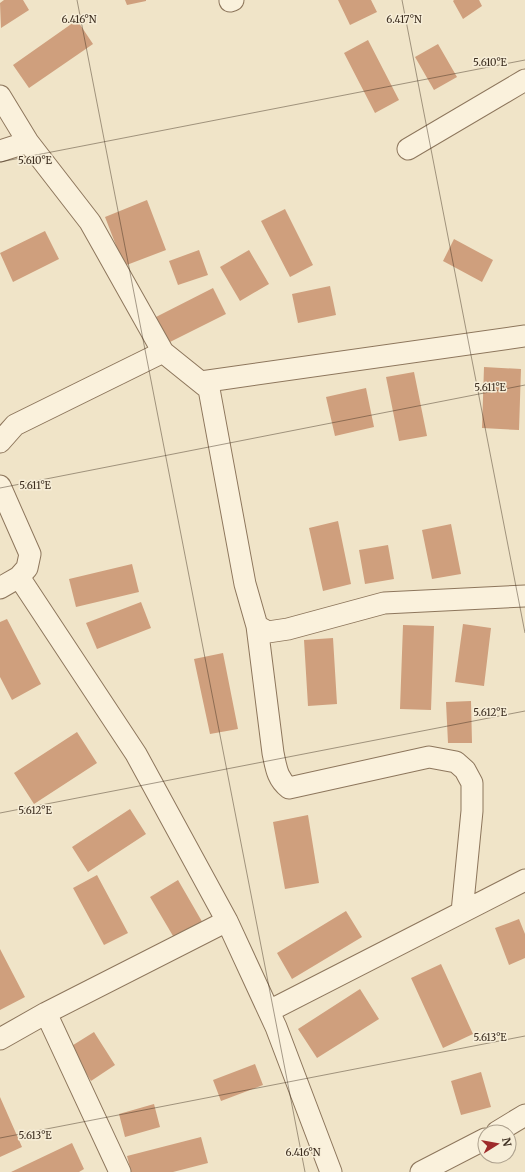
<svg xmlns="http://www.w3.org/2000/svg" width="525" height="1172" font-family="Merriweather,serif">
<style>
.building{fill:#cf9f7d}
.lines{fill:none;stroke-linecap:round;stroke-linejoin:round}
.minor-casing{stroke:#8d765c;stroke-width:23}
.minor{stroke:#faf1dc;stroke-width:21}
.ticks{fill:none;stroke:#3d2e20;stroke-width:1;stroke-opacity:0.45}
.ticks-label{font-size:10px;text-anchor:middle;fill:#3d2e20;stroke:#f7eed8;stroke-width:3;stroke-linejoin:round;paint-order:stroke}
</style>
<rect width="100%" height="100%" fill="#f0e4c8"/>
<!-- building -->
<path class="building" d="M 4,0 L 23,0 L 29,10 L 1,28 L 0,3 Z
M 125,0 L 146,0 L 146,1 L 127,5 Z
M 338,0 L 371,0 L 377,12 L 350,25 Z
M 454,0 L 479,0 L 482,6 L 463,19 L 453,1 Z
M 77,20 L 93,44 L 29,88 L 13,65 Z
M 368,40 L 399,100 L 375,113 L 344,53 Z
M 438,44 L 457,77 L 434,90 L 415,57 Z
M 147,200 L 166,250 L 124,266 L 105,217 Z
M 285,209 L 313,265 L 290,277 L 261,221 Z
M 45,231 L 59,259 L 13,282 L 0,253 Z
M 454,239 L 493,260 L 482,282 L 443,261 Z
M 199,250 L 208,275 L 178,285 L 169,261 Z
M 249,250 L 269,284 L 240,301 L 220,267 Z
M 330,286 L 336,315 L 298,323 L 292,294 Z
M 213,288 L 226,314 L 168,343 L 154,318 Z
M 484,367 L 521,369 L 519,430 L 482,428 Z
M 414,372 L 427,436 L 399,441 L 386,377 Z
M 366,388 L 374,427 L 335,436 L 326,397 Z
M 338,521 L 351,584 L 323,591 L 309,528 Z
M 451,524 L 461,574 L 432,579 L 422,530 Z
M 388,545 L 394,579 L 365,584 L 359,550 Z
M 132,564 L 139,592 L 76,607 L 69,579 Z
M 141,602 L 151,628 L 97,649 L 86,623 Z
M 7,619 L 41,684 L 12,700 L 0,677 L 0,622 Z
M 463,624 L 491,628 L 484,686 L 455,682 Z
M 403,625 L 434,626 L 431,710 L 400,709 Z
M 333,638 L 337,704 L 308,706 L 304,640 Z
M 223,653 L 238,729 L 210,734 L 194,659 Z
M 471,701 L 472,743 L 448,743 L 446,702 Z
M 77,732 L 97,763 L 34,804 L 14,773 Z
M 130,809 L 146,834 L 88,872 L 72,847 Z
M 308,815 L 319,883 L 285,889 L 273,822 Z
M 97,875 L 128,933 L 104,945 L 73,888 Z
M 178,880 L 204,925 L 176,941 L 150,897 Z
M 346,911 L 362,937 L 292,979 L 277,953 Z
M 519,919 L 525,934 L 525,958 L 509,965 L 495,928 Z
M 0,949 L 25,997 L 0,1010 Z
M 441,964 L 473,1034 L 443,1048 L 411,978 Z
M 360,989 L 379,1019 L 317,1058 L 298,1029 Z
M 94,1032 L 115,1065 L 91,1081 L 70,1047 Z
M 255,1064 L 263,1085 L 221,1101 L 213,1080 Z
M 481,1072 L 491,1107 L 461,1115 L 451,1081 Z
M 0,1097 L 22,1147 L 0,1157 Z
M 154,1104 L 160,1127 L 125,1137 L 119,1114 Z
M 201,1137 L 208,1163 L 173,1172 L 131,1172 L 127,1156 Z
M 72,1143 L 84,1169 L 79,1172 L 11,1172 Z"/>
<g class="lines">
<defs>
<path id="minor" d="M 230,1 L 233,0
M 0,96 L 28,142 L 90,222 L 163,352 L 209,389 L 245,584 L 257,626 L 273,753 C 276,767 277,779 289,788 L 429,757 L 456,762 L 465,770 L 472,783 L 472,811 L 462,912
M 408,149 L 525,80
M 0,151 L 28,142
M 201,382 L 525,336
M 0,442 L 15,425 L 163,352
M 0,486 L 30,554 L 27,568 L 19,577 L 0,588
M 19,577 L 136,754 L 227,921 L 276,1027 L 331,1172
M 257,626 L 268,632 L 288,629 L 384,603 L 525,596
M 269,1011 L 525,880
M 46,1013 L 120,1172
M 0,1039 L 46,1013 L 227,921
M 497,1132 L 525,1115
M 421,1172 L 485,1139"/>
</defs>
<!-- minor casing -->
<use href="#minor" class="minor-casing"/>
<!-- minor -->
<use href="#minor" class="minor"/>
</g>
<!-- ticks -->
<path class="ticks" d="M 77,0 L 305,1172M 402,0 L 525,633M 0,162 L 525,60M 0,488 L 525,385M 0,813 L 525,711M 0,1138 L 525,1036"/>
<g class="ticks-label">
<text x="79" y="23">6.416°N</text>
<text x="404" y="23">6.417°N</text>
<text x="490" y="66">5.610°E</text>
<text x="35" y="164">5.610°E</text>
<text x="490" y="391">5.611°E</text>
<text x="35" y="489">5.611°E</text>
<text x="490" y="716">5.612°E</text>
<text x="35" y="814">5.612°E</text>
<text x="490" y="1041">5.613°E</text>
<text x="35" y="1139">5.613°E</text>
<text x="303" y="1156">6.416°N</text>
</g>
<!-- north arrow -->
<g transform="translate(497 1144) rotate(79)"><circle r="19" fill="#f7eed8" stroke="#ada18e"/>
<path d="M0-3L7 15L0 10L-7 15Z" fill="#9e2a2b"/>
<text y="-6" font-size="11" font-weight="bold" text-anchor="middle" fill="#3d2e20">N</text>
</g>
</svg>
